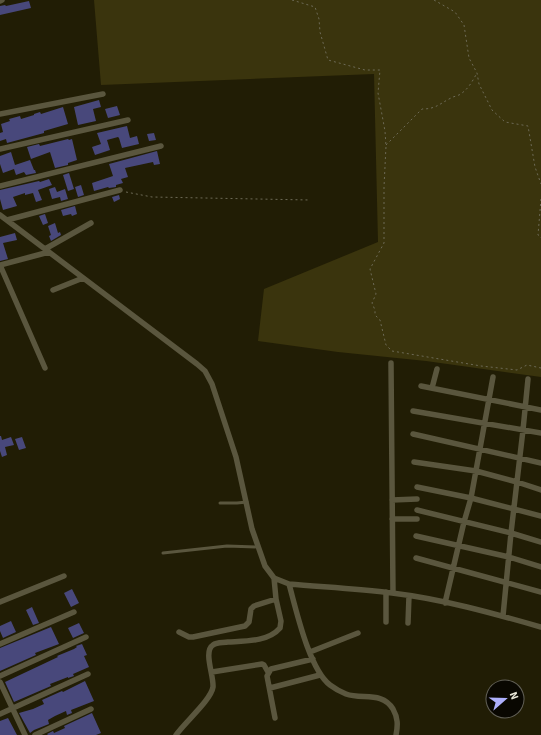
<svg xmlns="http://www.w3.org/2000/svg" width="541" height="735" font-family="'Source Sans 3',sans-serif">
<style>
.green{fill:#3a340d}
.building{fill:#48487b}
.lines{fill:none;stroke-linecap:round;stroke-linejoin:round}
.path{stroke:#6d6a56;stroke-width:1;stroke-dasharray:2 3;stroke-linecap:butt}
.lane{stroke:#5a563e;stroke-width:3}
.street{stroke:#5a563e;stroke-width:5.5}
</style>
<rect width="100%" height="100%" fill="#211d05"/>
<!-- green -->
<path class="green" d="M 94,0 L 541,0 L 541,377 L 426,361 L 338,352 L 258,341 L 264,289 L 378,242 L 374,74 L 101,85 Z"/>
<!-- building -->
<path class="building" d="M 29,1 L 31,8 L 0,15 L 0,6 L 5,5 L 6,6 Z
M 99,100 L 101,107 L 93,109 L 96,121 L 78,125 L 74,107 Z
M 117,106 L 120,115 L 108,118 L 105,109 Z
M 63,107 L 68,124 L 44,131 L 44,133 L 7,143 L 6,139 L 0,141 L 0,133 L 3,132 L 1,124 L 10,121 L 9,119 L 20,116 L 21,119 L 34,115 L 34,114 L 40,112 L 41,114 Z
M 127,126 L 130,138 L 137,136 L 139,144 L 122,148 L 119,138 L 118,137 L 107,140 L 110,150 L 95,155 L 92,147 L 101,144 L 97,133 Z
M 154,133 L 156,140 L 149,141 L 147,134 Z
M 68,139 L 69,140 L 72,139 L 77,160 L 68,163 L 68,165 L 55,168 L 50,152 L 31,159 L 27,147 L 39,144 L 40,146 Z
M 157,151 L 160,164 L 154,165 L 153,162 L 125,168 L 128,177 L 121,179 L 123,183 L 116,185 L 116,187 L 109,188 L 108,187 L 94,191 L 92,183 L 113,176 L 109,164 Z
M 11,152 L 15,165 L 30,160 L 34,170 L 35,170 L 36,173 L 26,175 L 24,172 L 16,175 L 14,169 L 3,173 L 0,164 L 0,156 Z
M 69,173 L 74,189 L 68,191 L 63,175 Z
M 49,179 L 52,185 L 38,190 L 42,200 L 36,202 L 33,193 L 25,195 L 25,193 L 13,197 L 17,206 L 3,210 L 0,199 L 0,190 L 39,181 L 40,182 Z
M 81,185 L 84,195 L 78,197 L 75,187 Z
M 55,187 L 57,192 L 65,189 L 68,199 L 61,201 L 60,197 L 52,199 L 49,189 Z
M 119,195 L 120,199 L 114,202 L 112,197 Z
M 75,206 L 77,214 L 72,216 L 71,214 L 63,216 L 61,210 Z
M 45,214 L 48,223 L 43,225 L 39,216 Z
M 55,223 L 58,233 L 60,232 L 61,235 L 51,241 L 49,236 L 51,235 L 48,226 Z
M 15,233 L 17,240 L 3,243 L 8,259 L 0,261 L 0,237 Z
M 0,436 L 1,436 L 2,440 L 11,437 L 14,445 L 5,447 L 7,455 L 2,457 L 0,451 Z
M 22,437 L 26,448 L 19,450 L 15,439 Z
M 72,589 L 79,603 L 71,607 L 64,593 Z
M 32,607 L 39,623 L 33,625 L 26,610 Z
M 11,621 L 16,632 L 3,638 L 0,631 L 0,626 Z
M 79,623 L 84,633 L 73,638 L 68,628 Z
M 51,627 L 59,644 L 35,653 L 36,655 L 0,671 L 0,648 Z
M 82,644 L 87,655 L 84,656 L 89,667 L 73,674 L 74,676 L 68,678 L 68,677 L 50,684 L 51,686 L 14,702 L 5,682 L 58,657 L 57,656 L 74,649 L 77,647 L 76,646 Z
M 85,681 L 94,701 L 71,710 L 72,713 L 67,715 L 66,711 L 55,716 L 48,720 L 49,724 L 34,730 L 30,733 L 19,713 L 33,709 L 44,704 L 42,700 L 62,691 L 63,692 Z
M 92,713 L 101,733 L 96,735 L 48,735 L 47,734 L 53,731 L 54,733 L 65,728 L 64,726 Z
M 8,718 L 17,735 L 0,735 L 0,721 Z"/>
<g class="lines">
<!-- path -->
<path class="path" d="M 292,0 L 315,7 L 319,19 L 320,32 L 328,60 L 365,70 L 380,70 L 378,93 L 385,131 L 386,146 L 384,187 L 384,243 L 370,269 L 376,294 L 372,303 L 375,310 L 375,315 L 380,320 L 386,345 L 392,351 L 481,366 L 517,370 L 527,365 L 541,368
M 434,0 L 455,12 L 464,25 L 469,58 L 477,73 L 479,84 L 492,110 L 505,122 L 528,126 L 535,167 L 541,184
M 386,145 L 422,109 C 436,109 439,104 451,98 C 454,96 459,96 462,93 C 469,88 473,80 477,73
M 126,192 L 152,197 L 310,200
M 541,199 L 538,235 L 541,238"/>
<!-- lane -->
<path class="lane" d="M 220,503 L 237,503 L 247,502
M 163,553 L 227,546 L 258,547"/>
<!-- street -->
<path class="street" d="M 0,1 L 2,0
M 0,114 L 103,94
M 0,149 L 128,120
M 0,186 L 161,146
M 0,215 L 197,364 L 205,371 L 212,384 L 236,457 L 252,529 L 265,566 L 274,578 L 289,584 C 323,587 358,589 392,593 C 442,599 492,613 541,627
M 7,220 L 120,190
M 45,249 L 91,223
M 0,265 L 45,368
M 0,265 L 49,252
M 53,290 L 83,278
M 391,363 L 393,593
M 421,386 L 541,410
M 432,388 L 437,369
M 413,411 L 541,433
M 413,434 L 541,463
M 414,462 L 476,471 L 517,482 L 541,490
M 417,487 L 471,498 L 541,516
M 392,500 L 417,499
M 417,510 L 511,533 L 541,542
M 392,519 L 417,519
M 416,536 L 509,557 L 541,567
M 416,558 L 541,592
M 289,584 C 296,609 309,669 330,685 C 334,688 341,692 346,694 C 362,700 382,691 393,709 C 398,718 398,725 396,735
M 386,592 L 386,622
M 0,602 L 64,576
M 445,603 L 464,522 L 471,498 L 493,377
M 503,616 L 511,533 L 523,430 L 528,379
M 408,623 L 409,596
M 179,632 L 189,637 L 193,637 L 245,626 L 249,622 L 251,609 L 254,606 L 276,599
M 0,644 L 74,612
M 310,652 L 358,633
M 212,672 L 262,664 L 264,665 L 268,672
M 0,676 L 86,637
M 0,682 L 25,735
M 270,688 L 320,675
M 0,714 L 88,674
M 275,718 L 267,676 L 271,669 L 313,659
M 35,735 L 91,709
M 176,735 C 185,722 211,700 213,687 C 214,676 203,651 213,645 C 217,642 223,643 228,642 C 245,641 268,642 280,628 L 281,621 L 276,599 L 274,578"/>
</g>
<!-- north arrow -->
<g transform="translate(505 699) rotate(70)"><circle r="19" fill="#090701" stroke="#626057"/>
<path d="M0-3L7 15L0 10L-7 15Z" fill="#adaffb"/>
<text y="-6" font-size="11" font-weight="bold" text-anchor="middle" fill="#e8e6d7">N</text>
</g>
</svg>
